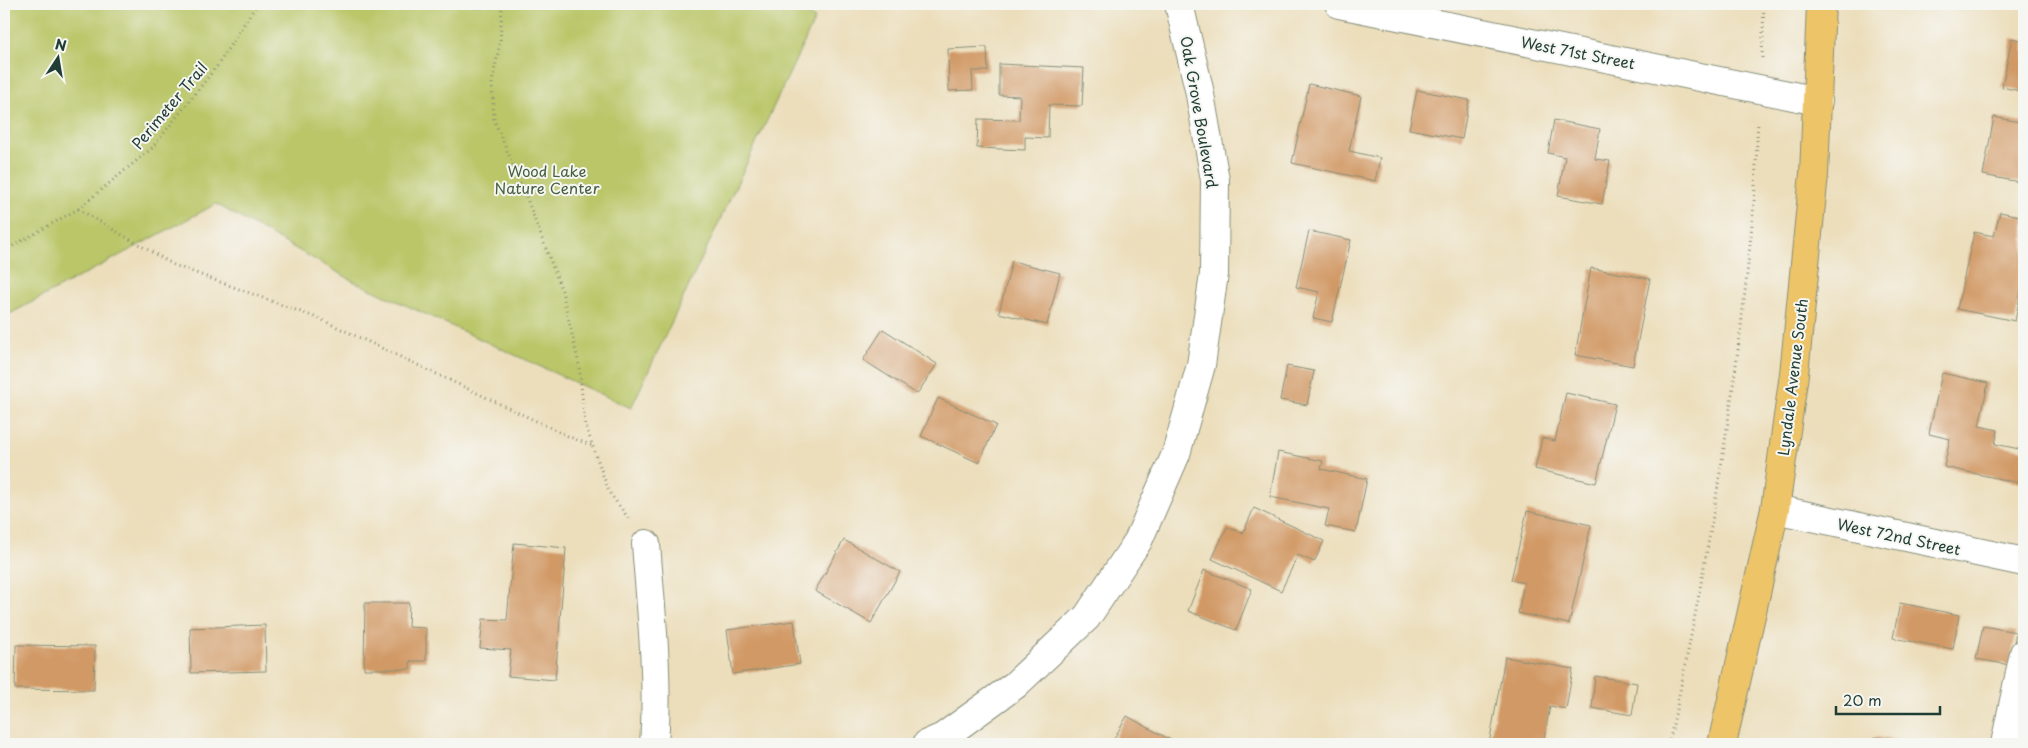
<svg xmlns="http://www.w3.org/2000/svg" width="2028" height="748" font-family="'Playpen Sans',sans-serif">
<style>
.green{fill:#bac668;stroke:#6c824e}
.building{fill:#d19965}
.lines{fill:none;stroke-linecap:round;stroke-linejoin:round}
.minor-casing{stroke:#868e78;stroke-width:30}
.major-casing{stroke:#868e78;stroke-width:30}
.path{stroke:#868e78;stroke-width:3;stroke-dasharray:1 4;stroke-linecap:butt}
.minor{stroke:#fff;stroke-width:28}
.major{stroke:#eec469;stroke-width:28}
.labels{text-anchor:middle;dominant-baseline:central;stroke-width:4;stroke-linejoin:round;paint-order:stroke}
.street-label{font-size:15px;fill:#1f3d34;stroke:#f6f6f2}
.park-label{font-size:15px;fill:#465f41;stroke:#f6f6f2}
</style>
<rect width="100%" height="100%" fill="#f6f6f2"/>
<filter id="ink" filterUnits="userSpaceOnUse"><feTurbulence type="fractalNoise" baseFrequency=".02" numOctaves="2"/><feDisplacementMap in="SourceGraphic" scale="10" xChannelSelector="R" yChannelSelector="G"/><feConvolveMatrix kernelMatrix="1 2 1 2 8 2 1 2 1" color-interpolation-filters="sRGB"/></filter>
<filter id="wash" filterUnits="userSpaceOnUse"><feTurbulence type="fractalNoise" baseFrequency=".0096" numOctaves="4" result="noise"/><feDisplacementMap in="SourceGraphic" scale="20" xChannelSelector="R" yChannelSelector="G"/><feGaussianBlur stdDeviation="1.12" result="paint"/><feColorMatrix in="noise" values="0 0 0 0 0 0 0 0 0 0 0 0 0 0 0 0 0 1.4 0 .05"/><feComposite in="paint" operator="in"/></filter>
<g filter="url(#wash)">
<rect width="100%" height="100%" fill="#ecdebb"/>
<!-- green -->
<path class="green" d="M 4,4 L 789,4 L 815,19 L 631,408 L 355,282 L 216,204 L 4,317 Z"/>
<g id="blocks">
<!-- building -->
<path class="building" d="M 2012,38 L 2024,41 L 2024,92 L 2002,87 Z
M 987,47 L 988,71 L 972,71 L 973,90 L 949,91 L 948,49 Z
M 999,64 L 1084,68 L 1082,106 L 1049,105 L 1048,138 L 1025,137 L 1025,150 L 977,148 L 978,119 L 1019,120 L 1020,96 L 999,95 Z
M 1309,84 L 1361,96 L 1349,151 L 1380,158 L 1375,181 L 1292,163 Z
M 1417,90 L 1469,100 L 1462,139 L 1409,129 Z
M 1994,117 L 2024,123 L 2024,183 L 1983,175 Z
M 1554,120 L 1600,129 L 1595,159 L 1610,161 L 1602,204 L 1558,196 L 1565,157 L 1548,153 Z
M 2000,212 L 2024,217 L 2024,277 L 2015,321 L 1957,309 L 1974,232 L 1994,236 Z
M 1309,231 L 1351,240 L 1332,322 L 1313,318 L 1319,292 L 1296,287 Z
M 1012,261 L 1060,273 L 1047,325 L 999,313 Z
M 1591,268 L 1650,279 L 1633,366 L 1575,355 Z
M 883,329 L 937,364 L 917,394 L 863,360 Z
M 1287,366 L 1314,371 L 1307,405 L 1280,400 Z
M 1942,373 L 1988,383 L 1979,426 L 1998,430 L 1995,444 L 2024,450 L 2024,484 L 1944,467 L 1950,439 L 1929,434 Z
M 1566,393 L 1615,404 L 1596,483 L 1535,469 L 1542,438 L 1555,441 Z
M 938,398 L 996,425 L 979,463 L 921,436 Z
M 1278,452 L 1323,461 L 1321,469 L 1367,479 L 1356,532 L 1325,526 L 1329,509 L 1270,497 Z
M 1254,508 L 1324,541 L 1314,562 L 1298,555 L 1281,591 L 1212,559 L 1227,527 L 1243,533 Z
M 1527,511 L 1591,525 L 1569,624 L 1518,613 L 1524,583 L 1511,580 Z
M 844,540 L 900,572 L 871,623 L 815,591 Z
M 514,543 L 566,548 L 555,680 L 508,676 L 511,650 L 480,648 L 483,619 L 507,620 Z
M 1204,570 L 1252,589 L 1236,630 L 1188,611 Z
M 365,603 L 409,603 L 408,627 L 426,628 L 426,661 L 410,661 L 410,669 L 364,669 Z
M 1900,603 L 1959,615 L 1953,649 L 1893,638 Z
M 794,621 L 800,664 L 733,674 L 727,630 Z
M 265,625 L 266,671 L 191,673 L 190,628 Z
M 1983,626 L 2016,632 L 2010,665 L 1976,659 Z
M 16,645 L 95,646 L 94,690 L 15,689 Z
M 1505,657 L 1573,669 L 1566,709 L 1550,706 L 1543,744 L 1489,744 Z
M 1595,676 L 1637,683 L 1632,715 L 1592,708 Z
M 1127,716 L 1178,744 L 1111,744 Z
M 1875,737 L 1912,743 L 1912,744 L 1874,744 Z"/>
</g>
</g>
<g filter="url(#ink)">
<use href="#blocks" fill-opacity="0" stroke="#868e78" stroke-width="1"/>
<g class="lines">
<defs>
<path id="minor" d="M 1339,4 L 1818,101
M 1775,509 L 2024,562
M 646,544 C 651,610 659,678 654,744
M 927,744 L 943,737 L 1015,685 L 1087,617 L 1138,541 L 1176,454 L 1201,365 L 1214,274 L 1215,180 L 1199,89 L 1179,4
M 2005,744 L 2024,653"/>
<path id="major" d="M 1722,744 L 1775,509 L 1794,374 L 1814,174 L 1821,4"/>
</defs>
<!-- minor casing -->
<use href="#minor" class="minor-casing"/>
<!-- major casing -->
<use href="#major" class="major-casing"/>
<!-- path -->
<path class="path" d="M 502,4 L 500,43 L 492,82 L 494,120 L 524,191 L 562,291 L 579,365 L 585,424 L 609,492 L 629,519
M 1762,58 L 1764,4
M 78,209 L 174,265 L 320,319 L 570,437 L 593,446
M 4,251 L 78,209 L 152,148 L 217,66 L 257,4
M 1669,744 C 1706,569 1737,392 1753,213 C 1756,183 1756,152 1758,122"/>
<!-- minor -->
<use href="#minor" class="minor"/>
<!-- major -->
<use href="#major" class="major"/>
</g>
</g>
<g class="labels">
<!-- street labels -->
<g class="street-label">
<text transform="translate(1578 52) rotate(11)">West 71st Street</text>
<text transform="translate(169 105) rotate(-50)">Perimeter Trail</text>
<text transform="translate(1200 112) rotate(80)">Oak Grove Boulevard</text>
<text transform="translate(1792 377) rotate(-83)">Lyndale Avenue South</text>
<text transform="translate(1899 536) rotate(12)">West 72nd Street</text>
</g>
<!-- park labels -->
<g class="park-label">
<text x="547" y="170">Wood Lake<tspan x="547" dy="17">Nature Center</tspan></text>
</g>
</g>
<!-- margin -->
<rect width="2028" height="748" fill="none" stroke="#f6f6f2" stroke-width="20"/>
<!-- north arrow -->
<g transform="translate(58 58) rotate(12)" stroke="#f6f6f2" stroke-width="4" paint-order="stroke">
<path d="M0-4L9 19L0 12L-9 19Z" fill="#1f3d34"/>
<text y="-8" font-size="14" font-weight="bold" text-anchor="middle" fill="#1f3d34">N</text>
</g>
<!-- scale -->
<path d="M1836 706v8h104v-8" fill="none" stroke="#1f3d34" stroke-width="2.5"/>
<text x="1843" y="706" font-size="15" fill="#1f3d34" stroke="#f6f6f2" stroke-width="4" paint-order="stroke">20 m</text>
</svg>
